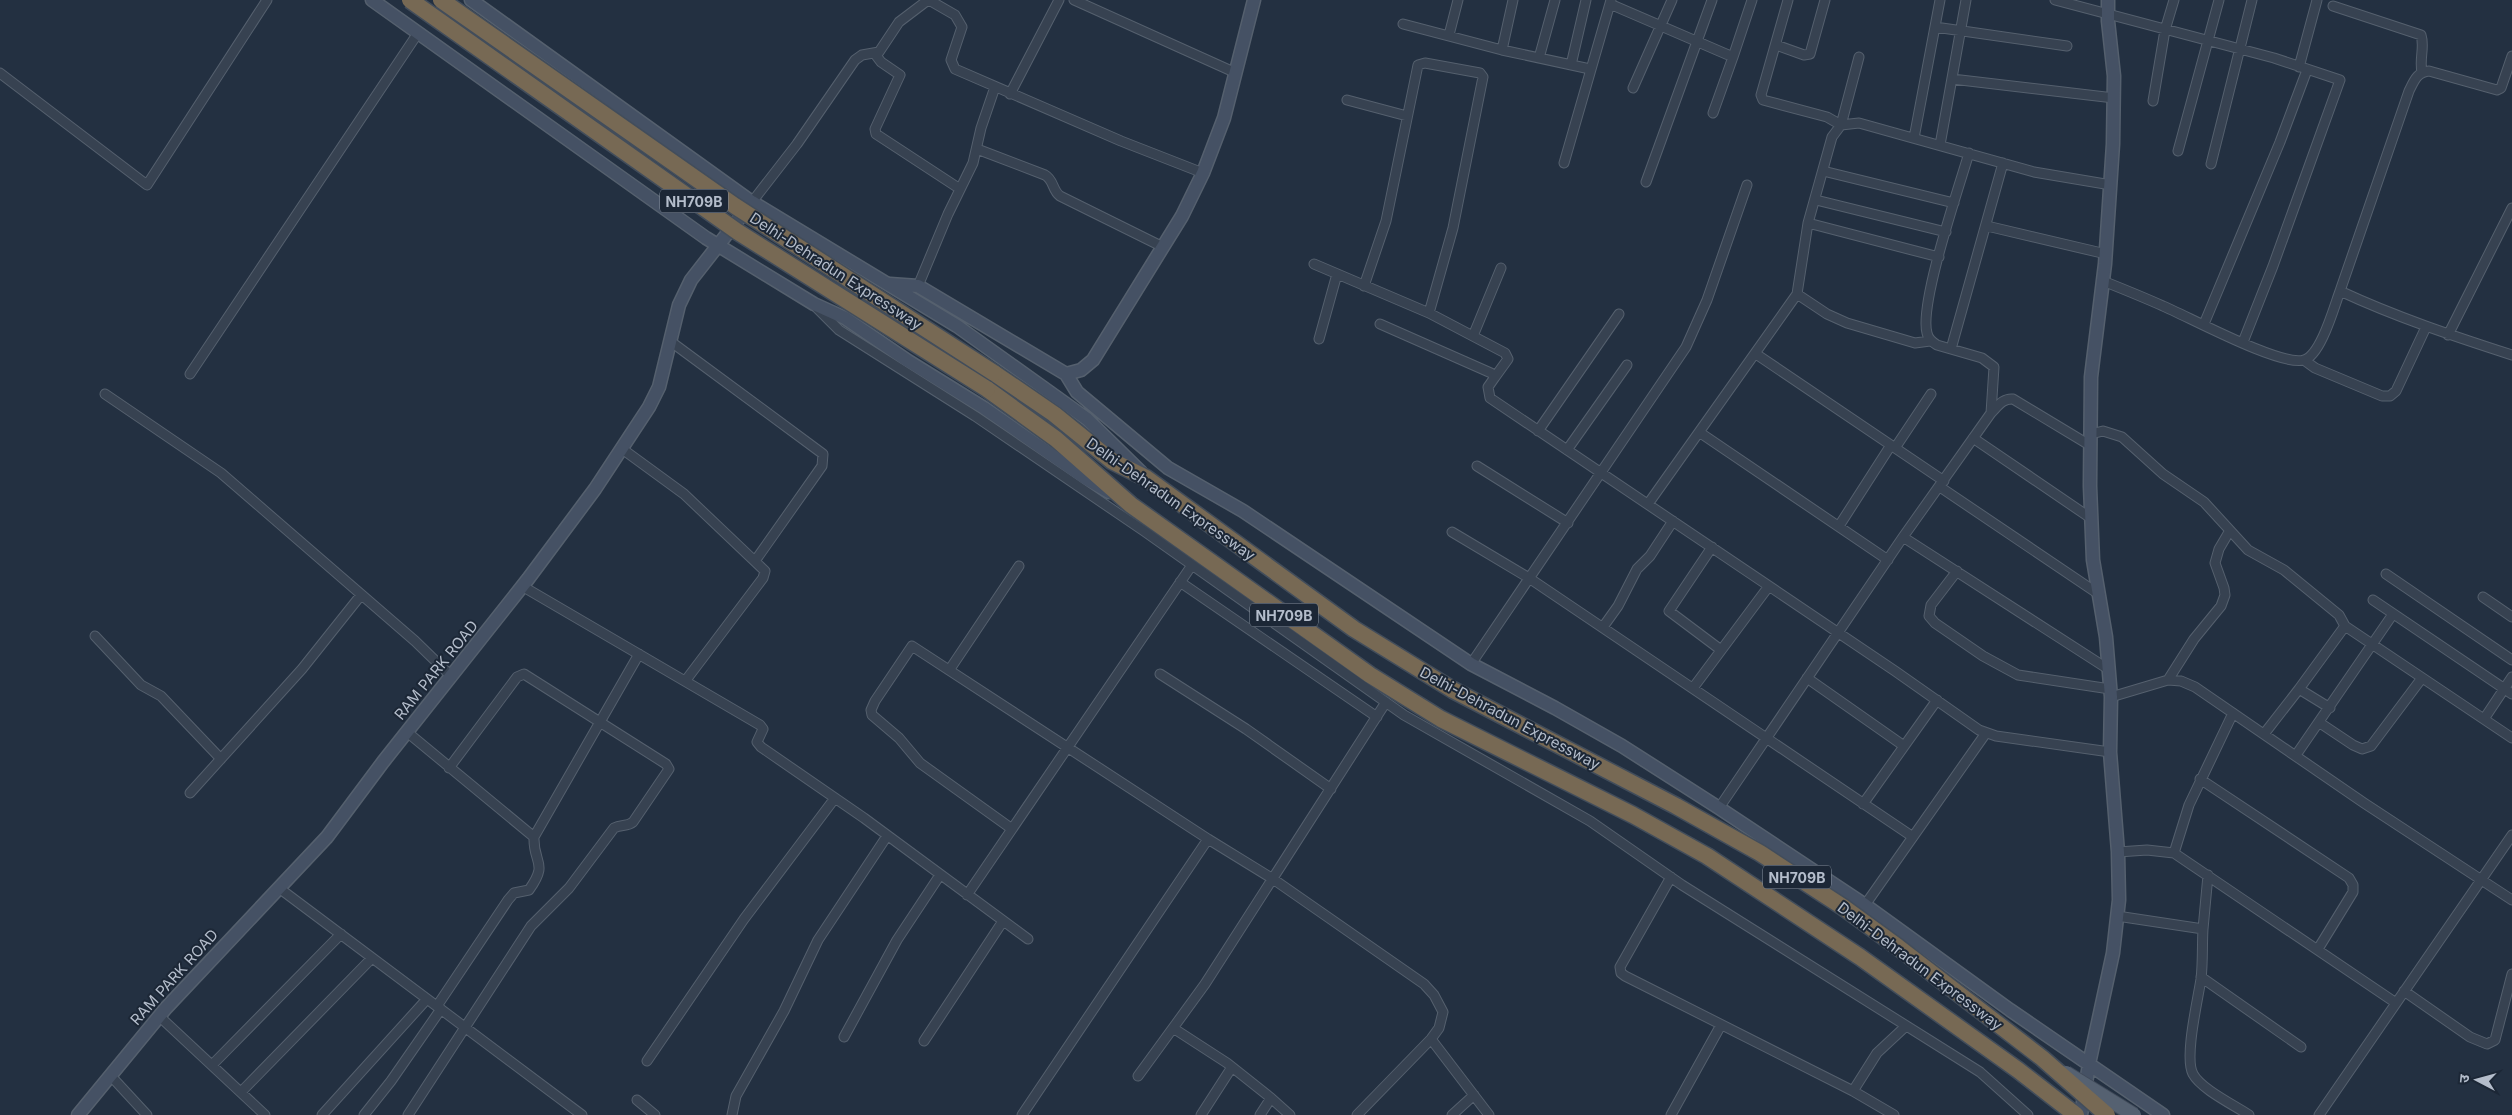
<svg xmlns="http://www.w3.org/2000/svg" width="2512" height="1115" font-family="Inter,'Noto Sans Devanagari',sans-serif">
<style>
.lines{fill:none;stroke-linecap:round;stroke-linejoin:round}
.street-casing{stroke:#55606e;stroke-width:11}
.secondary-casing{stroke:#55606e;stroke-width:15}
.highway-casing{stroke:#424d5b;stroke-width:19}
.street{stroke:#374251;stroke-width:9}
.secondary{stroke:#455164;stroke-width:12}
.highway{stroke:#776954;stroke-width:16}
.primary-bridge-casing{stroke:#414b5a;stroke-width:16;stroke-linecap:butt}
.highway-bridge-casing{stroke:#424d5b;stroke-width:19;stroke-linecap:butt}
.primary-bridge{stroke:#556171;stroke-width:14}
.highway-bridge{stroke:#776954;stroke-width:16}
.labels{text-anchor:middle;dominant-baseline:central;stroke-width:4;stroke-linejoin:round;paint-order:stroke}
.shield{fill:#1c2736;stroke:#86909e;stroke-width:1}
.shield-label{font-size:14px;font-weight:bold;fill:#b4bdcb}
.street-label{font-size:15px;fill:#b4bdcb;stroke:#1c2736}
</style>
<rect width="100%" height="100%" fill="#233041"/>
<g class="lines">
<defs>
<path id="street" d="M 929,0 L 955,15 L 962,27 L 951,60 L 955,69 L 1121,141 L 1203,173
M 1074,0 L 1236,73
M 1788,0 L 1761,95 L 1763,100 L 1827,117 L 1841,125 L 1859,57
M 2055,0 L 2274,58 L 2340,80 L 2273,266 L 2243,342
M 1610,4 L 1733,57 L 1752,0
M 2333,6 L 2421,35 C 2425,47 2419,59 2422,72
M 1403,24 L 1502,50 L 1590,69
M 1935,27 L 2067,46
M 1449,35 L 1458,0
M 1776,45 L 1804,55 L 1810,54 L 1825,0
M 1502,50 L 1513,0
M 875,54 L 881,62 L 900,75 L 875,129 L 876,134 L 960,189
M 2512,56 L 2501,88 L 2497,90 L 2429,71 C 2417,72 2414,81 2409,91 L 2340,291 C 2396,317 2453,336 2512,355
M 1539,58 L 1555,0
M 1571,65 L 1586,0
M 2299,67 L 2317,0
M 0,73 L 147,185 L 267,0
M 1952,79 L 2114,98
M 1633,88 L 1672,0
M 1010,94 L 1059,0
M 1347,100 L 1407,116
M 2153,101 L 2165,30 L 2174,0
M 1713,113 L 1733,57
M 1914,138 L 1940,0
M 1940,145 L 1966,0
M 977,149 L 1045,175 C 1054,180 1052,190 1060,196 L 1163,247
M 2178,151 L 2219,0
M 1969,153 C 1959,187 1919,304 1927,333 C 1928,339 1932,342 1937,345 L 1982,358 L 1994,367 L 1991,413
M 1564,163 L 1611,0
M 2211,164 L 2252,0
M 1823,171 L 1954,203
M 1646,182 L 1712,0
M 1816,200 L 1946,232
M 752,202 L 797,144 L 855,60 L 862,55 L 879,52 L 899,22 L 928,0
M 1808,223 L 1939,257
M 1987,226 L 2106,254
M 1314,264 L 1429,313 L 1505,353 L 1508,359 L 1495,377
M 2103,281 C 2123,289 2143,297 2163,306 C 2189,317 2281,367 2304,360 C 2321,355 2334,307 2340,291
M 918,286 L 948,214 L 973,163 L 981,128 L 995,87
M 1364,286 L 1386,221 L 1418,65 L 1425,63 L 1480,73 L 1483,77 L 1482,82 L 1453,228 L 1429,313
M 1797,294 L 1827,314 L 1847,323 L 1915,343 L 1930,341
M 817,308 L 839,330 L 975,416 L 1144,531 L 1404,715 L 1590,821 L 1682,885 L 1980,1072 L 2028,1115
M 1380,324 L 1491,373 L 1495,377 L 1488,387 L 1490,398 L 1895,671 L 1979,730 L 1996,736 L 2110,752
M 2204,324 L 2280,142 L 2307,70
M 2448,335 L 2512,208
M 1473,336 L 1501,268
M 1319,339 L 1337,274
M 670,341 L 823,454 L 822,466 L 755,561
M 1951,349 L 2003,163
M 1756,354 L 1944,481
M 2304,360 L 2315,368 L 2382,396 L 2390,396 L 2396,391 L 2426,327
M 190,374 L 418,33
M 105,394 L 221,473 L 415,641 L 452,677
M 1538,431 L 1619,314
M 1699,432 L 1888,560
M 2091,434 L 2103,431 L 2122,437 L 2163,474 L 2204,502 L 2248,550 L 2284,570 L 2339,615 L 2345,626 L 2512,738
M 1973,438 L 2092,519
M 621,448 L 684,494 L 765,571 L 763,578 L 686,680
M 1895,448 L 1931,394
M 1567,450 L 1627,365
M 1477,466 L 1568,523
M 1940,487 L 2100,595
M 1648,504 L 1797,294 L 1808,223 L 1832,137 L 1841,125 L 1859,123 L 2034,172 L 2111,185
M 1839,526 L 1891,445
M 1452,532 L 1529,578 L 1913,837
M 1903,537 L 2108,669
M 1712,547 L 1669,611 L 1721,650
M 1957,571 L 1931,605 L 1929,616 L 1935,623 L 1983,656 L 2018,675 L 2110,689
M 2386,574 L 2512,660
M 1180,582 L 1377,717
M 522,586 L 760,725 L 763,729 L 757,742 L 761,747 L 864,818 L 1028,939
M 2483,597 L 2512,617
M 2373,600 L 2512,694
M 1603,627 L 1618,606 L 1637,569 L 1650,556 L 1673,521
M 95,636 L 141,685 L 161,696 L 221,759
M 1471,664 L 1686,347 L 1707,300 L 1747,185
M 950,669 L 1019,566
M 1160,674 L 1246,729 L 1331,789
M 1807,678 L 1904,746
M 2168,680 L 2194,639 L 2221,606 L 2225,595 L 2224,588 L 2215,563 L 2219,549 L 2229,532
M 1693,688 L 1769,586
M 2299,689 L 2345,626
M 2111,697 L 2168,680 L 2181,681 L 2195,687 L 2364,803 L 2512,900
M 2484,719 L 2512,677
M 2320,723 L 2353,745 L 2362,749 L 2371,746 L 2422,678
M 407,732 L 534,837
M 2264,734 L 2299,689 L 2330,708
M 2296,755 L 2393,614
M 2200,779 L 2349,878 L 2353,885 L 2353,892 L 2318,949
M 190,793 L 302,669 L 361,595
M 1863,804 L 1937,700
M 1719,808 L 1903,537 L 1991,413 C 1998,406 2003,398 2013,399 L 2091,446
M 1012,829 L 920,763 L 899,738 L 872,715 L 871,710 L 875,701 L 912,646 L 1208,839 L 1273,879 L 1424,984 L 1434,995 L 1443,1012 L 1439,1028 L 1431,1039 L 1357,1115
M 2118,852 L 2147,850 L 2174,853 L 2396,1003
M 2174,853 L 2189,805 L 2233,713
M 1671,877 L 1620,967 L 1621,973 L 1625,976 L 1853,1091 L 1877,1053 L 1906,1026
M 279,888 L 582,1115
M 967,895 L 1192,565
M 1865,905 L 1986,733
M 2117,916 L 2203,929 C 2202,945 2203,962 2201,979 C 2198,999 2184,1058 2193,1074 C 2201,1089 2234,1105 2249,1115
M 2203,929 L 2208,875
M 2201,977 L 2301,1047
M 2404,991 L 2470,1037 L 2487,1044 L 2495,1040 L 2512,974
M 437,1006 L 508,900 L 514,893 L 529,890 C 549,862 533,864 534,837 L 639,654
M 159,1016 L 265,1115
M 844,1037 L 897,940 L 940,875
M 1431,1039 L 1489,1115
M 924,1041 L 1003,921
M 647,1061 L 744,919 L 835,798
M 212,1065 L 341,934
M 110,1075 L 147,1115
M 1138,1076 L 1173,1028
M 1853,1091 L 1894,1115
M 241,1092 L 372,958
M 1271,1098 L 1290,1115
M 637,1100 L 655,1115
M 322,1115 L 427,999
M 364,1115 L 391,1081 L 441,1009
M 408,1115 L 531,926 L 569,888 L 614,828 C 621,824 627,827 633,822 L 669,769 L 666,764 L 524,674 L 517,677 L 449,768
M 732,1115 L 736,1096 L 784,1011 L 818,940 L 887,836
M 1022,1115 L 1208,839
M 1201,1115 L 1232,1067
M 1260,1115 L 1271,1098 L 1227,1063 L 1173,1028 L 1205,984 L 1386,702
M 1452,1115 L 1474,1095
M 1671,1115 L 1721,1025
M 2319,1115 L 2512,835"/>
<path id="secondary" d="M 372,0 L 706,238 L 814,304 L 845,318 L 908,361 L 984,408 L 1085,478 L 1109,492
M 471,0 L 752,202 L 957,326 L 1087,419 L 1141,472
M 890,284 L 918,286 L 1066,374 L 1081,370 L 1093,360 L 1182,216 L 1203,173 L 1224,118 L 1254,0
M 1066,374 L 1077,392 L 1168,468 L 1243,511 L 1471,664 L 1555,708 L 1622,746 L 1719,808 L 1865,905 L 2010,1010 L 2163,1115
M 78,1115 L 166,1008 L 327,837 L 383,762 L 528,579 L 595,489 L 649,407 L 659,387 L 679,305 L 691,280 L 752,202
M 2081,1115 L 2089,1064 L 2113,953 L 2119,900 L 2118,852 L 2110,752 L 2111,697 L 2106,637 L 2093,560 L 2090,486 L 2091,377 L 2105,264 L 2113,144 L 2114,76 L 2108,21 L 2108,0"/>
<path id="highway" d="M 994,373 L 1054,414 L 1112,461 L 1146,478 L 1354,629 L 1453,690
M 987,389 L 1056,439 L 1131,505 L 1370,675 L 1441,719 L 1633,815 L 1707,856 L 1860,957 L 2018,1070 L 2076,1115"/>
</defs>
<!-- street casing -->
<use href="#street" class="street-casing"/>
<!-- secondary casing -->
<use href="#secondary" class="secondary-casing"/>
<!-- highway casing -->
<use href="#highway" class="highway-casing"/>
<!-- street -->
<use href="#street" class="street"/>
<!-- secondary -->
<use href="#secondary" class="secondary"/>
<!-- highway -->
<use href="#highway" class="highway"/>
<defs>
<path id="primary-bridge" d="M 2066,1073 L 2134,1115"/>
<path id="highway-bridge" d="M 410,0 L 738,232 L 987,389
M 441,0 L 735,206 L 994,373
M 1453,690 L 1676,806 L 1760,853 L 1843,907 L 1898,947 L 2042,1058 L 2107,1115"/>
</defs>
<!-- primary-bridge casing -->
<use href="#primary-bridge" class="primary-bridge-casing"/>
<!-- highway-bridge casing -->
<use href="#highway-bridge" class="highway-bridge-casing"/>
<!-- primary-bridge -->
<use href="#primary-bridge" class="primary-bridge"/>
<!-- highway-bridge -->
<use href="#highway-bridge" class="highway-bridge"/>
</g>
<g class="labels">
<!-- shield labels -->
<g class="shield">
<rect x="660" y="189.5" width="68" height="23" rx="4"/>
<rect x="1250" y="603.5" width="68" height="23" rx="4"/>
<rect x="1763" y="865.5" width="68" height="23" rx="4"/>
</g>
<g class="shield-label">
<text x="694" y="201">NH709B</text>
<text x="1284" y="615">NH709B</text>
<text x="1797" y="877">NH709B</text>
</g>
<!-- street labels -->
<g class="street-label">
<text transform="translate(836 271) rotate(33)">Delhi-Dehradun Expressway</text>
<text transform="translate(1171 499) rotate(35)">Delhi-Dehradun Expressway</text>
<text transform="translate(436 670) rotate(-51)">RAM PARK ROAD</text>
<text transform="translate(1510 718) rotate(28)">Delhi-Dehradun Expressway</text>
<text transform="translate(1920 966) rotate(37)">Delhi-Dehradun Expressway</text>
<text transform="translate(174 977) rotate(-48)">RAM PARK ROAD</text>
</g>
</g>
<!-- north arrow -->
<g transform="translate(2477 1080) rotate(276)" stroke="#1c2736" stroke-width="4" paint-order="stroke">
<path d="M0-4L9 19L0 12L-9 19Z" fill="#b4bdcb"/>
<text y="-8" font-size="14" font-weight="bold" text-anchor="middle" fill="#b4bdcb">उ</text>
</g>
</svg>
